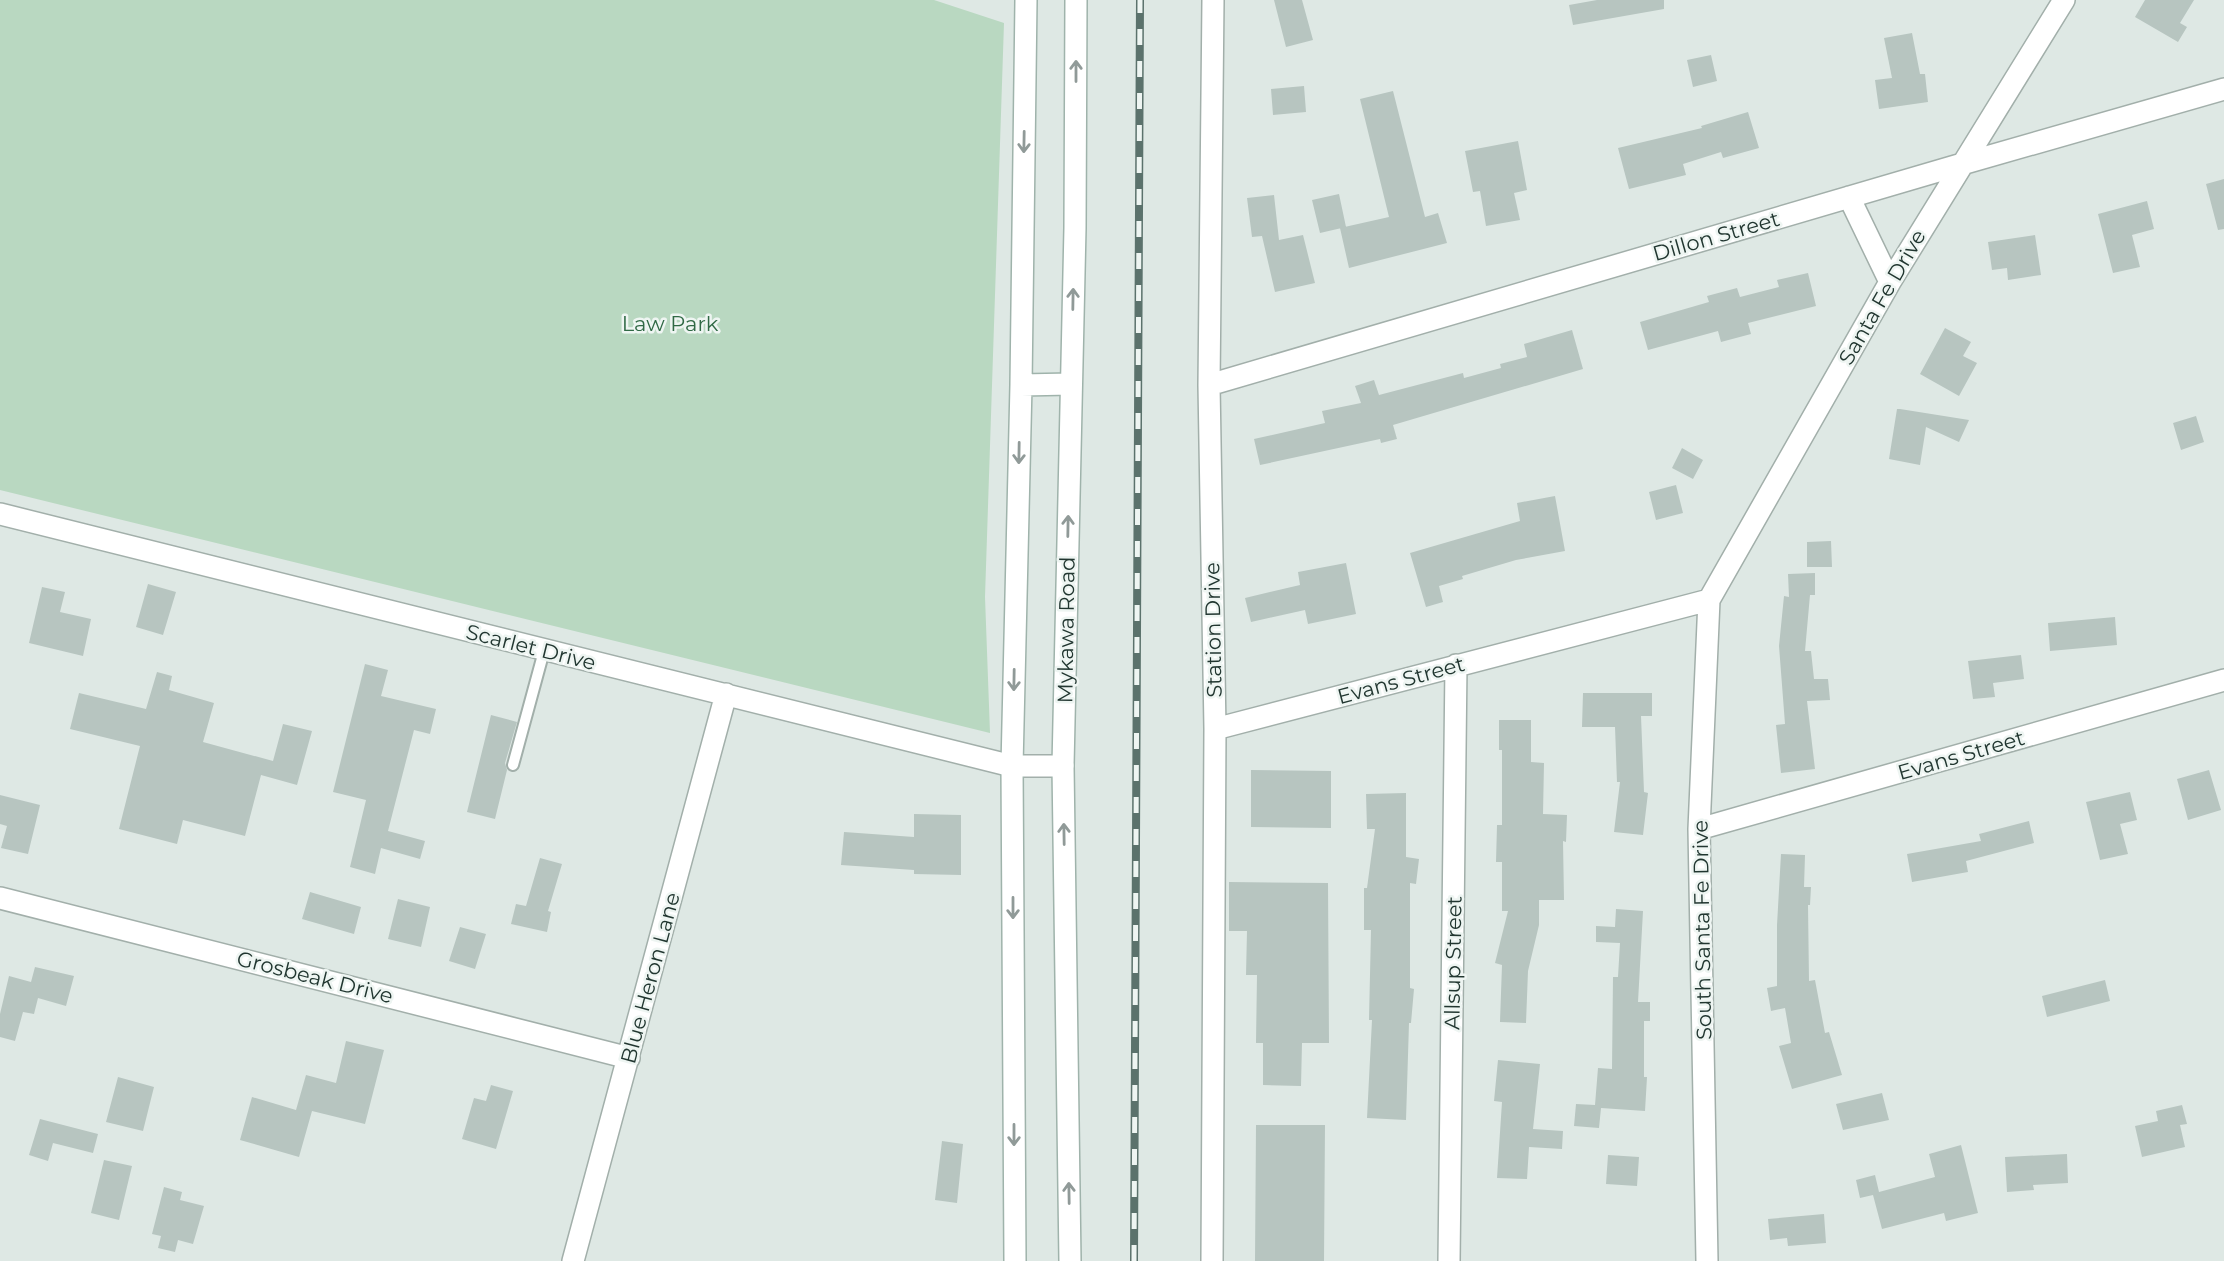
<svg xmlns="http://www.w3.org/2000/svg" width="2224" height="1261" font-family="Montserrat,sans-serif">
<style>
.green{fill:#b9d8c1}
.building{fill:#b7c5c0}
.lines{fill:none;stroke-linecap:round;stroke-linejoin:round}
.lane-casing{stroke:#a2afaa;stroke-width:14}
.street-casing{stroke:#a2afaa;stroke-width:24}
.secondary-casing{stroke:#9fb3ab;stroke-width:24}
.lane{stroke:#fff;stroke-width:10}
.street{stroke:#fff;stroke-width:21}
.secondary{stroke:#fff;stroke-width:21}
.rail-casing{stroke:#5b726c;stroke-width:8}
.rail{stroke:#eef5f2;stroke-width:5;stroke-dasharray:16;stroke-linecap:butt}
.oneway{stroke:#909a98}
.labels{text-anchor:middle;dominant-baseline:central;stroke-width:5;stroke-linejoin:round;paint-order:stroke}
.street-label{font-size:21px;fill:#213630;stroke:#eef5f2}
.park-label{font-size:21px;fill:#306945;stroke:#eef5f2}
</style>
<rect width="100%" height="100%" fill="#dee8e4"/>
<!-- green -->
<path class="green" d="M 0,0 L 934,0 L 1004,23 L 985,597 L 990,733 L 0,490 Z"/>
<!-- building -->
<path class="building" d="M 1274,0 L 1302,0 L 1313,40 L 1286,47 Z
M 1597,0 L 1664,0 L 1664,9 L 1573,25 L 1569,5 Z
M 2145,0 L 2194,0 L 2180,23 L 2187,27 L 2178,42 L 2135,17 Z
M 1912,33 L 1920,74 L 1925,74 L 1928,102 L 1879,109 L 1875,80 L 1892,78 L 1884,38 Z
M 1711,55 L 1717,81 L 1693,87 L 1687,60 Z
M 1304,86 L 1306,112 L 1273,115 L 1271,89 Z
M 1393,91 L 1425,217 L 1438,213 L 1447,243 L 1349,268 L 1340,228 L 1389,217 L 1360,99 Z
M 1748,112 L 1759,148 L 1723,158 L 1721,152 L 1683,164 L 1686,175 L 1629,189 L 1618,148 L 1702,128 L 1701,126 Z
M 1518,141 L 1527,190 L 1514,193 L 1520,220 L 1486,226 L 1480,191 L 1473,192 L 1465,151 Z
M 2224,179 L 2224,229 L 2218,230 L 2206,184 Z
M 1339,194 L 1346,227 L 1320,233 L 1312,200 Z
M 1274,195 L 1279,240 L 1303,235 L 1315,283 L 1275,292 L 1262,236 L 1252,237 L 1247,198 Z
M 2147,201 L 2154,229 L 2132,235 L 2140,267 L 2113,273 L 2098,214 Z
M 2035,235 L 2041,275 L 2008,280 L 2007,268 L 1992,270 L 1988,242 Z
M 1808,273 L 1816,306 L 1748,323 L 1751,334 L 1721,342 L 1718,331 L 1648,350 L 1640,322 L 1709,302 L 1707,296 L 1737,288 L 1740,297 L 1779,287 L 1777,280 Z
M 1945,328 L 1971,342 L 1963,356 L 1977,363 L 1959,396 L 1920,374 Z
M 1572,330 L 1583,369 L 1393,425 L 1397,439 L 1381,443 L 1380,439 L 1260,465 L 1254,439 L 1325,423 L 1322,411 L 1361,403 L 1355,386 L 1374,380 L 1379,395 L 1463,373 L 1464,378 L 1501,368 L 1500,364 L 1527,357 L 1524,344 Z
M 1897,409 L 1900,409 L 1969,420 L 1959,442 L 1926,427 L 1920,465 L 1889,459 Z
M 2196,416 L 2204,442 L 2181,450 L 2173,423 Z
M 1682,448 L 1703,460 L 1693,479 L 1672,468 Z
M 1676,485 L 1683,513 L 1656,520 L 1649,492 Z
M 1555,496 L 1565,551 L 1516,560 L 1462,576 L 1463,579 L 1439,586 L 1443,602 L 1426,607 L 1410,553 L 1520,521 L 1517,503 Z
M 1831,541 L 1832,567 L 1807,567 L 1807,542 Z
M 1346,563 L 1356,614 L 1308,624 L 1305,610 L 1251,622 L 1245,598 L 1300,585 L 1298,572 Z
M 1815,573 L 1815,595 L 1810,595 L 1805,651 L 1811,651 L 1814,679 L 1828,679 L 1830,700 L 1807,701 L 1815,769 L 1781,773 L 1776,725 L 1785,724 L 1779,646 L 1784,596 L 1789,597 L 1788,574 Z
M 148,584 L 176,592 L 163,635 L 136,627 Z
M 42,587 L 65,592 L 60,612 L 91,619 L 83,656 L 29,643 Z
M 2115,617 L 2117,645 L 2050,651 L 2048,623 Z
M 2021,655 L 2024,679 L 1993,683 L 1995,697 L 1973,699 L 1968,661 Z
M 365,664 L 388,670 L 381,696 L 436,709 L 430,734 L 414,730 L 388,831 L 425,841 L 420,859 L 381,848 L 375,874 L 350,867 L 366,800 L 333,792 Z
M 157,672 L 172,676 L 169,690 L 214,703 L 203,742 L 273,761 L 283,724 L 312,731 L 297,785 L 261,775 L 245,836 L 183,820 L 177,844 L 119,829 L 140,746 L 70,729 L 79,693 L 146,709 Z
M 1583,693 L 1652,693 L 1652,716 L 1641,716 L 1644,792 L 1648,793 L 1643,835 L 1614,832 L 1620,782 L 1617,782 L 1615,727 L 1582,727 Z
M 491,715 L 517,722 L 505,763 L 507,770 L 495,819 L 467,812 Z
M 1499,720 L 1531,720 L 1531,762 L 1544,763 L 1543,814 L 1567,815 L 1566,842 L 1563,841 L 1564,900 L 1539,900 L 1539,925 L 1528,971 L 1526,1023 L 1500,1022 L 1502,965 L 1495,963 L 1508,911 L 1502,911 L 1502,862 L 1496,862 L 1497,825 L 1502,825 L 1502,750 L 1499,750 Z
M 1251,770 L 1331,771 L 1331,828 L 1251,827 Z
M 2209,770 L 2221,810 L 2188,820 L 2177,779 Z
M 2130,792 L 2137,820 L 2120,824 L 2128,854 L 2100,860 L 2086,802 Z
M 1406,793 L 1406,857 L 1419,859 L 1416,884 L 1410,883 L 1410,988 L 1414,989 L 1411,1023 L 1409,1023 L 1406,1120 L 1367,1118 L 1372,1020 L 1369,1020 L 1371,930 L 1364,930 L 1364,888 L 1367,888 L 1375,829 L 1367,829 L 1366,794 Z
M 0,795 L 40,805 L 28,854 L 1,848 L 7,826 L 0,824 Z
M 914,814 L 961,815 L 961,875 L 914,874 L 914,870 L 841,865 L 844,832 L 914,837 Z
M 2029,821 L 2034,843 L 1966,861 L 1968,872 L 1912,882 L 1907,854 L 1981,841 L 1979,834 Z
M 1781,854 L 1805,855 L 1804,887 L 1811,887 L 1810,905 L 1808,905 L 1809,981 L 1815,980 L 1825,1033 L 1829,1032 L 1842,1075 L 1792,1089 L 1779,1046 L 1791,1043 L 1785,1008 L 1771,1011 L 1767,988 L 1777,986 L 1777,925 Z
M 540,858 L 562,864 L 548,911 L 551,912 L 547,932 L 511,924 L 516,904 L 526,906 Z
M 1229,882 L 1328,883 L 1329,1043 L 1302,1043 L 1301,1086 L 1263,1085 L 1263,1043 L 1256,1043 L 1257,975 L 1246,975 L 1247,931 L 1229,931 Z
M 310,892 L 361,907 L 354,934 L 302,919 Z
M 398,899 L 430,907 L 421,947 L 388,939 Z
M 1616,909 L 1643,911 L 1638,1002 L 1650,1002 L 1650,1021 L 1644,1021 L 1644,1077 L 1647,1077 L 1645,1111 L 1601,1108 L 1599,1128 L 1574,1126 L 1576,1104 L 1595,1105 L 1598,1068 L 1612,1069 L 1613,977 L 1618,977 L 1620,943 L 1596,942 L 1596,926 L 1615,927 Z
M 460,927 L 486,934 L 475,969 L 449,961 Z
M 35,967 L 74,976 L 66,1006 L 38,998 L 34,1014 L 23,1012 L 15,1041 L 0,1037 L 0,1014 L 9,976 L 31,982 Z
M 2105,980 L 2110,1001 L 2047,1017 L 2042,996 Z
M 346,1041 L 384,1050 L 365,1124 L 312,1111 L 299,1157 L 240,1140 L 252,1097 L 296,1110 L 306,1075 L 336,1083 Z
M 1498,1060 L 1540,1064 L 1533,1129 L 1563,1131 L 1562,1149 L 1529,1147 L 1527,1179 L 1497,1178 L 1502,1102 L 1494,1101 Z
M 118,1077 L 154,1087 L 143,1131 L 106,1122 Z
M 491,1085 L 513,1091 L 496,1149 L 462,1139 L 474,1098 L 486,1101 Z
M 1882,1093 L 1889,1120 L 1843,1130 L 1836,1104 Z
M 2182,1105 L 2187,1124 L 2180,1125 L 2185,1147 L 2142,1157 L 2135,1126 L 2158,1121 L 2156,1111 Z
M 40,1119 L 98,1134 L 93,1153 L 53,1143 L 48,1161 L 29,1155 Z
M 1256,1125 L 1325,1125 L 1324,1261 L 1255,1261 Z
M 942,1141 L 963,1144 L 957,1203 L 935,1200 Z
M 1961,1145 L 1978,1213 L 1946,1221 L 1944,1213 L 1882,1229 L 1873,1195 L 1860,1198 L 1856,1180 L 1875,1175 L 1879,1192 L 1935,1177 L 1929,1154 Z
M 2067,1154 L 2068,1183 L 2033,1185 L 2034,1190 L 2007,1192 L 2005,1157 Z
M 1608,1155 L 1639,1157 L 1637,1186 L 1606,1184 Z
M 104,1160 L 132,1166 L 119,1220 L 91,1213 Z
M 164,1187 L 182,1192 L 180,1200 L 204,1206 L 193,1244 L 178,1240 L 175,1252 L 158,1248 L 161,1236 L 152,1234 Z
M 1824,1214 L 1826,1243 L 1788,1246 L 1787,1238 L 1770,1240 L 1768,1219 Z"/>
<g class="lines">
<defs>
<path id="lane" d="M 513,765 L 544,651"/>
<path id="street" d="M 1849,197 L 1890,282
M 1209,385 L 1962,164 L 2224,89
M 0,514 L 1012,766 L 1063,766
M 1215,729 L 1709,600
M 1699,829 L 2224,680
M 0,898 L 629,1058
M 573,1261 L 726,694
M 1212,1261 L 1215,729 L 1209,385 L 1213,0
M 1449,1261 L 1456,665
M 1707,1261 L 1699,829 L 1709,600 L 1890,282 L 2064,0"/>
<path id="secondary" d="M 1021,385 L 1071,384
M 1015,1261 L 1012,766 L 1021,385 L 1026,0
M 1070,1261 L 1063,766 L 1075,228 L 1076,0"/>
</defs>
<!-- lane casing -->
<use href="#lane" class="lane-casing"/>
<!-- street casing -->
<use href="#street" class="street-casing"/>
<!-- secondary casing -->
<use href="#secondary" class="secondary-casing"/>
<!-- lane -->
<use href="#lane" class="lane"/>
<!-- street -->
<use href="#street" class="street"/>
<!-- secondary -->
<use href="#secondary" class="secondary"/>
<defs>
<path id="rail" d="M 1134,1261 L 1140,0"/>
</defs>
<!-- rail casing -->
<use href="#rail" class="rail-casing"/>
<!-- rail -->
<use href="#rail" class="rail"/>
</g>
<!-- one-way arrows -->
<defs><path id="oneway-shaft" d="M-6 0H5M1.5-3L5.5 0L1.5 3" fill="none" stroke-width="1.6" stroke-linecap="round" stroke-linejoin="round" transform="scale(1.75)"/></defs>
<g class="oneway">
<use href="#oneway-shaft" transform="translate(1076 71) rotate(-90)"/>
<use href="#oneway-shaft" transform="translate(1024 142) rotate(91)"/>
<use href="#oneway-shaft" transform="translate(1073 299) rotate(-89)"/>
<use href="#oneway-shaft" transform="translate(1019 453) rotate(91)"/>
<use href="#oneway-shaft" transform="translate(1068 526) rotate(-89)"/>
<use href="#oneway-shaft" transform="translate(1014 680) rotate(91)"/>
<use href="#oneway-shaft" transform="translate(1064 834) rotate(-91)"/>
<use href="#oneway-shaft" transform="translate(1013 908) rotate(90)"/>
<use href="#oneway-shaft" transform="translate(1014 1135) rotate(90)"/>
<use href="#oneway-shaft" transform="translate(1069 1193) rotate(-91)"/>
</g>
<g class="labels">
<!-- street labels -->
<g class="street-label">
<text transform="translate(1716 236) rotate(-16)">Dillon Street</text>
<text transform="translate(1882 297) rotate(-60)">Santa Fe Drive</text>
<text transform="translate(1066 630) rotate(-89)">Mykawa Road</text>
<text transform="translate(1213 630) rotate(-91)">Station Drive</text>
<text transform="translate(531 647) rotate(14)">Scarlet Drive</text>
<text transform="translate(1401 680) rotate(-15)">Evans Street</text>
<text transform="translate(1961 755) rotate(-16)">Evans Street</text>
<text transform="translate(1702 930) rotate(-91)">South Santa Fe Drive</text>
<text transform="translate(1453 963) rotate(-89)">Allsup Street</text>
<text transform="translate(315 977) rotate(14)">Grosbeak Drive</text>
<text transform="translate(650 978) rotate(-75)">Blue Heron Lane</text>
</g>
<!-- park labels -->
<g class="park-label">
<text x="670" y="323">Law Park</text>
</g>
</g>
</svg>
